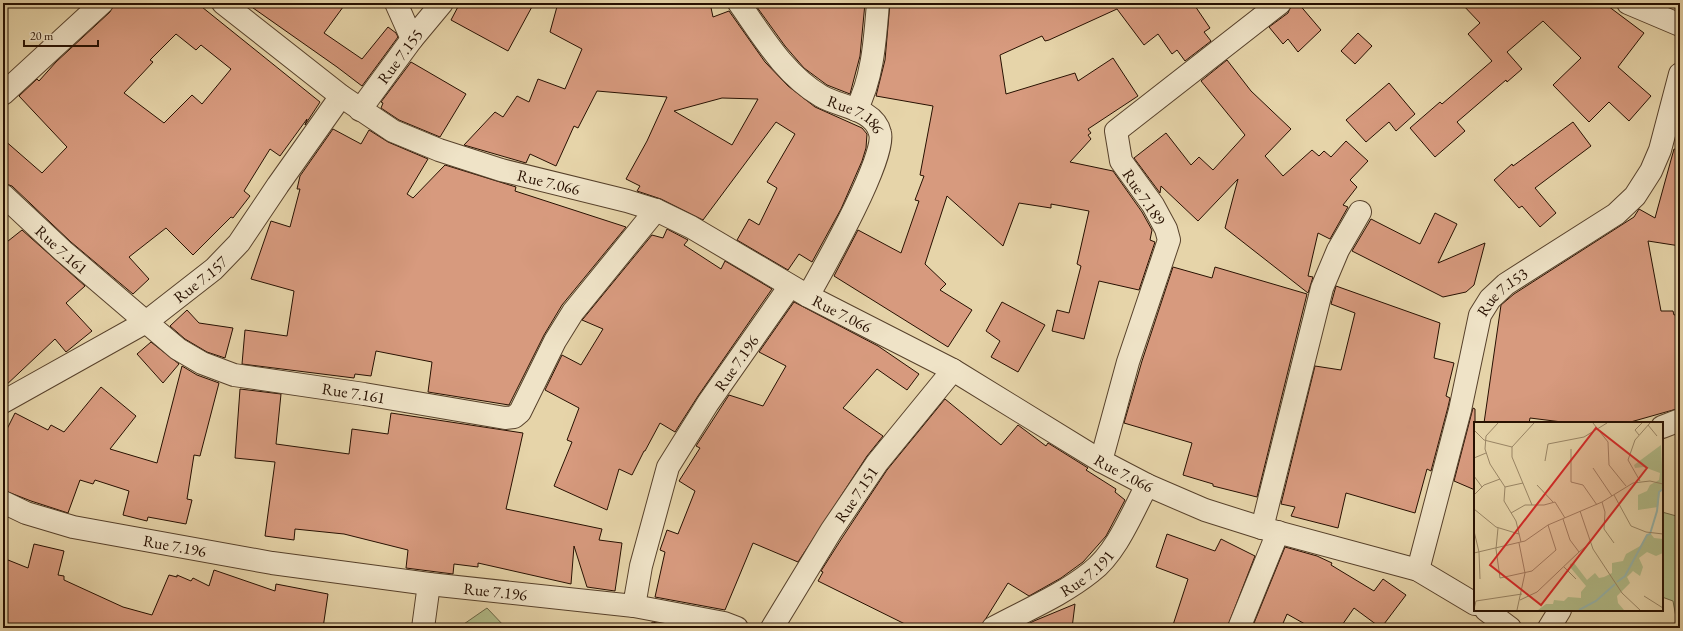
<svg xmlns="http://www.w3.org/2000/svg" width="1683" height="631" font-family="'EB Garamond',serif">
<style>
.green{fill:#b2bd8a;stroke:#6c6646}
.building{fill:#d79a7e;stroke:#271001;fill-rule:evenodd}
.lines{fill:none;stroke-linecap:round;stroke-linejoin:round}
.street-casing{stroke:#57412b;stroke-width:24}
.street{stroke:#efe3c7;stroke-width:22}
.labels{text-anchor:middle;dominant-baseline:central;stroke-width:3;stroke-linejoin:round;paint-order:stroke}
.street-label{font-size:16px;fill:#271001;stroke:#efe3c7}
.inset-river{fill:none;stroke:#97b7ae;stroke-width:2}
.inset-road{fill:none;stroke:#9a8666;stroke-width:1}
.view{fill:#d62828;fill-opacity:0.15;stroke:#d62828;stroke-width:2}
.inset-edge{fill:none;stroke:#271001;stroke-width:2}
</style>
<rect width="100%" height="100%" fill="#e6d4a9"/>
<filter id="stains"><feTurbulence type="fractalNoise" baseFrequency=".005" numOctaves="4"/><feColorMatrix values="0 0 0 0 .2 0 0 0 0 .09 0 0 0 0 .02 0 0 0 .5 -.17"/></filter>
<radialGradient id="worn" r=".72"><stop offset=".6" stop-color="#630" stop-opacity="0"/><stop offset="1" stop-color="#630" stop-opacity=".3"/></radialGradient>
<!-- green -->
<path class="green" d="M 1662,512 L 1680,517 L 1680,628 L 1678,628 L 1673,601 L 1662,597 Z
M 487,608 L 506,628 L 461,628 L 461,626 Z"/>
<!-- building -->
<path class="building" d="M 114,3 L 197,3 L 320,102 L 305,125 L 307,119 L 280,156 L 270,149 L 244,191 L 250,196 L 233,218 L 231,217 L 193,255 L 166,228 L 129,257 L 149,279 L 133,294 L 71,242 L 12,186 L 3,183 L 3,139 L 42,173 L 67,147 L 19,96 L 37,79 L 39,81 L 56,62 L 110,12 ZM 176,34 L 196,50 L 201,45 L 231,69 L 202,104 L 192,95 L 164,123 L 124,93 L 153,62 L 150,60 Z
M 246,3 L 346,3 L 324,33 L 362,59 L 388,27 L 396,33 L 398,37 L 362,86 L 337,67 Z
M 460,3 L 534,3 L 508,51 L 451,20 Z
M 558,3 L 710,3 L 713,17 L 729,11 L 765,62 L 788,86 L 815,107 L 862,128 L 867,134 L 866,148 L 862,161 L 841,209 L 812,262 L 799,254 L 788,270 L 737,240 L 749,219 L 759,225 L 777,188 L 767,182 L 795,134 L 776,122 L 703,220 L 661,199 L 637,191 L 640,186 L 626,179 L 647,141 L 667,97 L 597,91 L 578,128 L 574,126 L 556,166 L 530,154 L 526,163 L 464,145 L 495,112 L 503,117 L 517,96 L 529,102 L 538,79 L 565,89 L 582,49 L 550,32 ZM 722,98 L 758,99 L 732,145 L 674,111 Z
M 754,3 L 865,3 L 860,56 L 850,94 L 827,85 L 804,68 L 785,46 Z
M 890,3 L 1193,3 L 1210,28 L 1204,32 L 1211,41 L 1185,61 L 1177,50 L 1172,54 L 1158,34 L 1144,45 L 1117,9 L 1049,40 L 1045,41 L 1042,36 L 1000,55 L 1006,94 L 1075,73 L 1078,81 L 1113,58 L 1138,96 L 1088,129 L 1091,133 L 1088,135 L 1091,139 L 1070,162 L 1113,171 L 1142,212 L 1152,230 L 1150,240 L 1155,242 L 1139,290 L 1099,281 L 1084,339 L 1052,331 L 1057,310 L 1069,313 L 1081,266 L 1077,264 L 1089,211 L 1051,204 L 1051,208 L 1019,203 L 1003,246 L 947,196 L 925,264 L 946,284 L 940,290 L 972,310 L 948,347 L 834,276 L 858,230 L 901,253 L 919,201 L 915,200 L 924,176 L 920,175 L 933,106 L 876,96 L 885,60 Z
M 1292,3 L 1298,3 L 1321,30 L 1298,52 L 1288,39 L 1283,44 L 1269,27 L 1288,13 Z
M 1461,3 L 1604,3 L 1644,33 L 1618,67 L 1651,96 L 1629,121 L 1609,102 L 1589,122 L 1553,85 L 1581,58 L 1543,21 L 1507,52 L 1522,69 L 1507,82 L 1506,80 L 1457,122 L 1465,131 L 1435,157 L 1410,128 L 1440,102 L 1442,104 L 1492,61 L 1468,34 L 1480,23 Z
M 1358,33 L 1372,46 L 1355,64 L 1341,51 Z
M 1227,60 L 1251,91 L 1291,129 L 1265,156 L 1283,176 L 1312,150 L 1319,156 L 1324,151 L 1331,157 L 1346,141 L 1368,161 L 1350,180 L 1357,187 L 1343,205 L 1348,207 L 1330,239 L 1318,233 L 1308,276 L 1313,277 L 1308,293 L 1225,228 L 1238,179 L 1198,221 L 1161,186 L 1160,193 L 1134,158 L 1166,133 L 1191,165 L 1199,157 L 1213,170 L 1245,135 L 1201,81 Z
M 411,62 L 466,94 L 440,137 L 399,120 L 381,108 L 383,103 L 381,102 Z
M 1389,83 L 1415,114 L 1396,131 L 1389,122 L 1366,142 L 1346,120 Z
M 1573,122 L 1591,146 L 1535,188 L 1556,213 L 1540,227 L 1522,206 L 1519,208 L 1494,180 L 1512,164 L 1513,166 Z
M 333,129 L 361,144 L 369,130 L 388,142 L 428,159 L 407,194 L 413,198 L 445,165 L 516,187 L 515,191 L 626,227 L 562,305 L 544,335 L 509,405 L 428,392 L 432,362 L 376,351 L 371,376 L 355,374 L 354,378 L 242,364 L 245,330 L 287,336 L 294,291 L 251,279 L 271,221 L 290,227 L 300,189 L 297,189 L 300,176 Z
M 1674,149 L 1680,150 L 1680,246 L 1648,241 L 1661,311 L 1673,311 L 1674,315 L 1680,314 L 1680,408 L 1627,423 L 1570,423 L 1530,418 L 1529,423 L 1484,423 L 1501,305 L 1514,294 L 1634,217 L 1639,209 L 1655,218 Z
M 1435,213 L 1457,224 L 1438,263 L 1485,243 L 1474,285 L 1466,292 L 1443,297 L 1352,251 L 1371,219 L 1420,244 Z
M 667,229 L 688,240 L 684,245 L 721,269 L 725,261 L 772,289 L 698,396 L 675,432 L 660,423 L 645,451 L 644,451 L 632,475 L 619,469 L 607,510 L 554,486 L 572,442 L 567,440 L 579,408 L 545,390 L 562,355 L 581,365 L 603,329 L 582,320 L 583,319 L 652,235 L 663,238 Z
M 22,230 L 85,286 L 66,303 L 92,331 L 66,352 L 55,339 L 3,388 L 3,245 Z
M 1173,267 L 1212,278 L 1215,267 L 1307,294 L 1257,497 L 1213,486 L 1213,484 L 1183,475 L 1192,443 L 1124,423 L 1142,361 Z
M 1336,286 L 1440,323 L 1434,358 L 1454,363 L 1446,396 L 1450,398 L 1448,407 L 1431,471 L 1427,469 L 1415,513 L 1346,493 L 1338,528 L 1291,516 L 1295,507 L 1281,504 L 1315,366 L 1341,370 L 1355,313 L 1331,304 Z
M 794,302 L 878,346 L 919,374 L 907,390 L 877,369 L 843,408 L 883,436 L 867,456 L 798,562 L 753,543 L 725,610 L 655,597 L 665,552 L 660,550 L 667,530 L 678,534 L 695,491 L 679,481 L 700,448 L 696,446 L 729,395 L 763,406 L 786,366 L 759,352 Z
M 1002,302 L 1045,325 L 1018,372 L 991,357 L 1000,341 L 986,331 Z
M 187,310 L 199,323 L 233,328 L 225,358 L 207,352 L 185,339 L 170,326 Z
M 151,342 L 179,364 L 163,383 L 137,354 Z
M 182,366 L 197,375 L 219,383 L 200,456 L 194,455 L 187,499 L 192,500 L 186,524 L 148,517 L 147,521 L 123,515 L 129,491 L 95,480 L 93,484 L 80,480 L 68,513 L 31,501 L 3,490 L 3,437 L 15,413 L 48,430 L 51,425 L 64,432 L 101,387 L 136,416 L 110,449 L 157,463 Z
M 240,389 L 281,394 L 276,444 L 349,454 L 352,429 L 388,434 L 391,413 L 523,433 L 506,509 L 602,529 L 599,540 L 622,543 L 615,591 L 587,587 L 574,546 L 571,584 L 478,563 L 478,567 L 454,564 L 453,574 L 406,568 L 408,550 L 344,534 L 295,529 L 294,540 L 265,536 L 275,462 L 235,458 Z
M 945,399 L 1001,445 L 1018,425 L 1046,446 L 1048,443 L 1088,468 L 1086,470 L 1116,489 L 1115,492 L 1125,500 L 1106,536 L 1083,562 L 1061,578 L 1029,596 L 1008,583 L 980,628 L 913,628 L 818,581 L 823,572 L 821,571 L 842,538 L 887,470 Z
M 1473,408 L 1475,409 L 1475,490 L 1454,481 Z
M 1167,534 L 1215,551 L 1221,539 L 1255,556 L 1227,628 L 1172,628 L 1188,579 L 1156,567 Z
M 34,544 L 64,551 L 58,575 L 64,576 L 64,580 L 123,607 L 152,615 L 169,575 L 177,577 L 177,575 L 191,581 L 193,578 L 209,586 L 214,570 L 275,591 L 276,584 L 328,594 L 323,628 L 3,628 L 3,558 L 28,568 Z
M 1285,547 L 1317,556 L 1332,563 L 1331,565 L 1374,591 L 1383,579 L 1406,595 L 1381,628 L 1354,608 L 1340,628 L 1312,628 L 1287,614 L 1281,628 L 1252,628 Z
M 1075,604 L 1072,628 L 1020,628 L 1034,621 Z
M 652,622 L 683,628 L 651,628 Z"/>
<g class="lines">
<defs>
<g id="street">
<path id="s1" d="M 223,3 L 341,96 L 393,131 L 439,150 L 501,170 L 627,201 L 656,210 L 691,227 L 808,296 L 953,370 L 1101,461 L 1147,485 L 1205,510 L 1262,528 L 1418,570 L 1475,604"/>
<path d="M 396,3 L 412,39"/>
<path id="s2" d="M 739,3 C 763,37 784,74 821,96 C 839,107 874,108 880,133 C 887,157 822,271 808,296"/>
<path d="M 1628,3 L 1680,25"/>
<path d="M 3,94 L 102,3"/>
<path id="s3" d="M 360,110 L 412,39 L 442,3"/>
<path d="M 856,110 C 873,78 875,39 878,3"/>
<path id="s4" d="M 3,195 L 63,251 L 146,322 L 178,349 L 202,363 L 234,375 L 364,394 L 505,418 L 514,417 L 520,412 L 555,341 L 573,312 L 656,210"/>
<path id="s5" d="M 3,402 L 146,322 L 214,269 L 239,243 L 278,185 L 341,96"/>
<path d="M 1662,427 L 1680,420"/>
<path d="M 1101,461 L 1128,362 L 1169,240 L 1166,229 L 1153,205 L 1121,161 L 1116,131 L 1280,3"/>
<path id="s6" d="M 3,502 L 26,513 L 73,527 L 272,563 L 429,584 L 634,606 L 641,566 L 668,467 L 708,403 L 790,286"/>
<path d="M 1262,528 L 1322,288 L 1338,250 L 1360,212"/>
<path id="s7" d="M 1418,570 L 1460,410 L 1480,315 L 1490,299 L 1506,284 L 1616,214 L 1635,196 L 1651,171 L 1660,150 L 1680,74"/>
<path d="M 634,606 L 724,623 L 737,628"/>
<path d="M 1486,610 L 1510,628"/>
<path d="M 423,628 L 429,584"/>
<path id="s8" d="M 772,628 L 831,531 L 877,463 L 953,370"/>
<path id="s9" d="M 993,628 C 1026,610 1061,596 1091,572 C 1117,552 1132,513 1147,485"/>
<path d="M 1239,628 L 1278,532"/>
<path d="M 1549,628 L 1560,610"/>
</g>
</defs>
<!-- street casing -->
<use href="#street" class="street-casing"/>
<!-- street -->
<use href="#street" class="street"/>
</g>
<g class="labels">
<!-- street labels -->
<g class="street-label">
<text stroke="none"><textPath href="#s3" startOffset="67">Rue 7.155</textPath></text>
<text stroke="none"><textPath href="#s2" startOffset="165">Rue 7.186</textPath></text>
<text stroke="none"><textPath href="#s1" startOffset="377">Rue 7.066</textPath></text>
<text transform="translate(1144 197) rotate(56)">Rue 7.189</text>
<text stroke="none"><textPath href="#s4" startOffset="80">Rue 7.161</textPath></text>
<text stroke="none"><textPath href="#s5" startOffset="233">Rue 7.157</textPath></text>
<text stroke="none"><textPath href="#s7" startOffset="295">Rue 7.153</textPath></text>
<text stroke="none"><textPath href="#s1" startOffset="701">Rue 7.066</textPath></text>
<text stroke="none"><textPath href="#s6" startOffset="909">Rue 7.196</textPath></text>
<text stroke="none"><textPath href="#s4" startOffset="416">Rue 7.161</textPath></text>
<text stroke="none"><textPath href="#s1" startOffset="1025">Rue 7.066</textPath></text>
<text stroke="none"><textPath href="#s8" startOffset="158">Rue 7.151</textPath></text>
<text stroke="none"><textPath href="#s6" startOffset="178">Rue 7.196</textPath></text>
<text stroke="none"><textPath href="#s9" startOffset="109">Rue 7.191</textPath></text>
<text stroke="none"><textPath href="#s6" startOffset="502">Rue 7.196</textPath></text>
</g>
</g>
<!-- overview -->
<g transform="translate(1474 422)">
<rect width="189" height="189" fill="#e6d4a9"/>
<path d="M 187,23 L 189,65 L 186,69 L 184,85 L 164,88 L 164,73 L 173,69 L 176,63 L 185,58 L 186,51 L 170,45 L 161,46 L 160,43 ZM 177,112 L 180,116 L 189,117 L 189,131 L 182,134 L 173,130 L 165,136 L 169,145 L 166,154 L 159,149 L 153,155 L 156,161 L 143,174 L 144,181 L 150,188 L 64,188 L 72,182 L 79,182 L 80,178 L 90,179 L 94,175 L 107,176 L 107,170 L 112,164 L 96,145 L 96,142 L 100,141 L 113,158 L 121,151 L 125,156 L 130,155 L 138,151 L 138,141 L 149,139 L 152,132 L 168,123 L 172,114 Z" fill="#b2bd8a"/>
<path class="inset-river" d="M 143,160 L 151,154 L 173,113 L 176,112 L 183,89 L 185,70 L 189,67M 105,188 L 122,179 L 141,162"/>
<path class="inset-road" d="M 24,1 L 12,14 L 11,27 L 16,42 L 31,65 L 30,79 L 42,99 L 47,120M 119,1 L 134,20 L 135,43 L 152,64M 174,3 L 183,14M 0,8 L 10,18 L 38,25 L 60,1M 165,13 L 161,8 L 168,1M 38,25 L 38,35 L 58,83M 97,27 L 97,60 L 109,63 L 123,83M 0,36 L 12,31M 71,39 L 74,22 L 110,15 L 133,1M 119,46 L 138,74M 0,54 L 8,65M 166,59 L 154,38 L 161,18 L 176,1M 63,63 L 79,80M 31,65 L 49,61M 0,73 L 10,63 L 26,57M 140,73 L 157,104 L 172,110 L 189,112M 128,80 L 131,90 L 130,107 L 140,121M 0,87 L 22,105 L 45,112M 106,89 L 119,127 L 148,171 L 166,188M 37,91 L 51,83 L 70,83 L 81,80 L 91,96M 24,106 L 22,127 L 26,156 L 58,149 L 82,128 L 74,103M 0,109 L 5,130 L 6,157M 105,130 L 116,121M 0,131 L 51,119 L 74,103 L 128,80 L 159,61 L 176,59 L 189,62M 90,145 L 102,157M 170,174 L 189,186M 46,178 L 63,170 L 105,130 L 96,118 L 89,97M 0,187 L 2,179 L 48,172M 43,188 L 51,151 L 45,121"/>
<path class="view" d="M 122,6 L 173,46 L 67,183 L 16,143 Z"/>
<rect width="189" height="189" class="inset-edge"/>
</g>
<!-- margin -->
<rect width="1683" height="631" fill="none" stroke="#e6d4a9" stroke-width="16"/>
<rect x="4" y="4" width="1675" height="623" fill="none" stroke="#271001" stroke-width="2"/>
<rect x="8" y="8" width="1667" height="615" fill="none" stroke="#271001"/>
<!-- scale -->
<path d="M24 40v6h74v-6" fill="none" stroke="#271001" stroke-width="2"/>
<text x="30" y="40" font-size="12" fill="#271001" stroke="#efe3c7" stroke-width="3" paint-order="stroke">20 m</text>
<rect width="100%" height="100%" filter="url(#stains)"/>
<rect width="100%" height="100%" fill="url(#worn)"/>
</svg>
